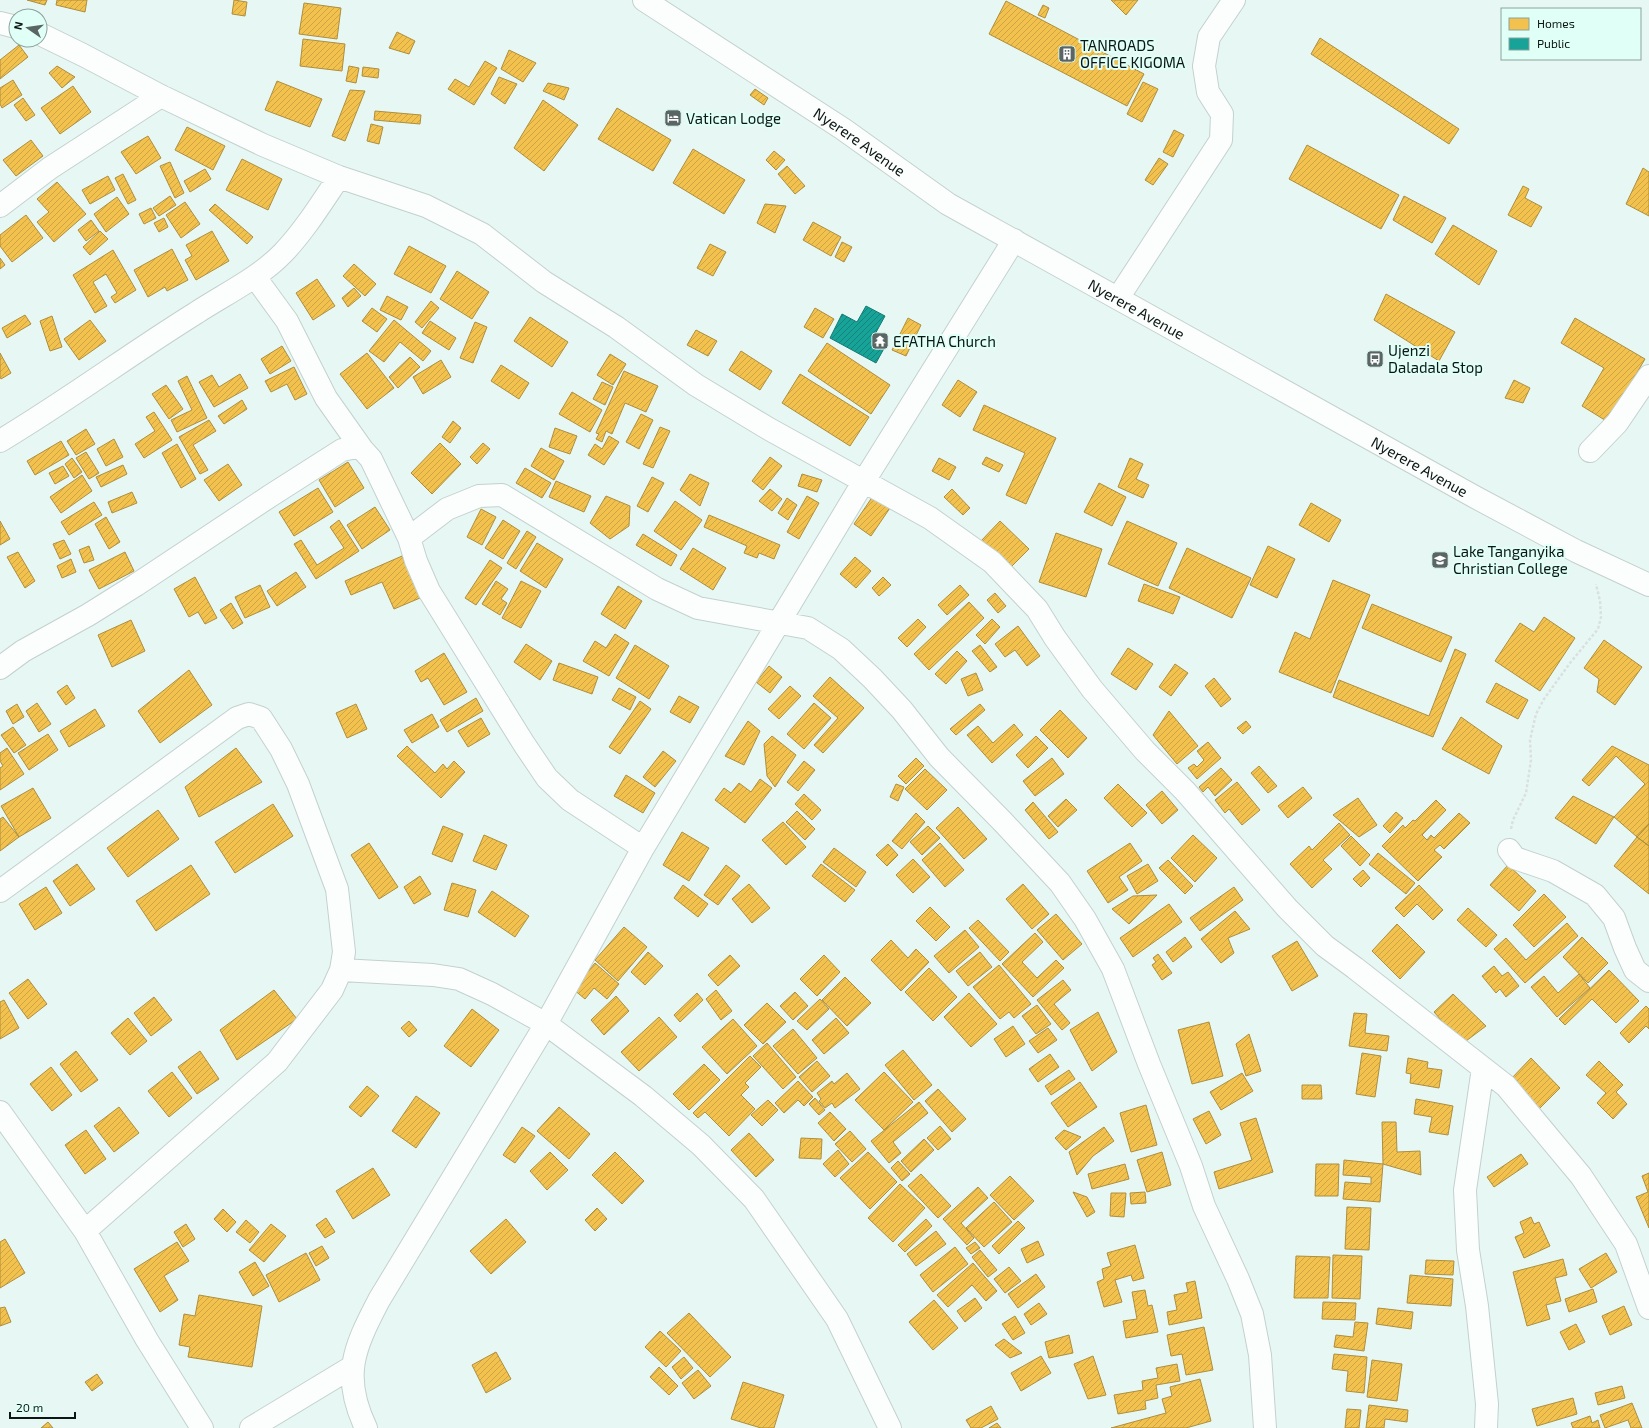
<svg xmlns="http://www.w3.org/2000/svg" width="1649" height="1428" font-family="'Exo 2',sans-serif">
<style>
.homes{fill:url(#homes-hatch);stroke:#ad8e3d}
.public{fill:url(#public-hatch);stroke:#147971}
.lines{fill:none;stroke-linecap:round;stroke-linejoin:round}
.minor-casing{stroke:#c3d1ce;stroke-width:24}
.major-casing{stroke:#c3d1ce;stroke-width:24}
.path{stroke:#dae0df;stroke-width:2.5;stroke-dasharray:3 2;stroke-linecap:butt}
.minor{stroke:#fbfefd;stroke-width:22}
.major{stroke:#fbfefd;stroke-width:22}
.labels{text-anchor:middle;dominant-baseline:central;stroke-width:4;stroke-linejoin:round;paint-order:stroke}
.poi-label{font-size:15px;fill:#0c1715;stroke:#e0fff7;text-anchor:start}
.street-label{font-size:15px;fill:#0c1715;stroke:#e0fff7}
</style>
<defs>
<pattern id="homes-hatch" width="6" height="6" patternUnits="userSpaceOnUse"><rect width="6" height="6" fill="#f2c14e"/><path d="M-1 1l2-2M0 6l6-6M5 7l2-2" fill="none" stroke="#cea543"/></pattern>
<pattern id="public-hatch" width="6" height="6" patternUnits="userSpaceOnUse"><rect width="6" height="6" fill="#17a398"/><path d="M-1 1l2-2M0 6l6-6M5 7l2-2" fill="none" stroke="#13847b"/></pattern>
</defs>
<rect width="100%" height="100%" fill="#e7f8f4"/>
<!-- homes -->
<path class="homes" d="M 27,0 L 47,0 L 45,5 Z
M 57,0 L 87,0 L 85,12 L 56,5 Z
M 234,0 L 247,2 L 245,16 L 232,14 Z
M 1111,0 L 1138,0 L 1126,15 Z
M 1006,1 L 1144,74 L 1127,106 L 989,34 Z
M 304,3 L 341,8 L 337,39 L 299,34 Z
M 1043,5 L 1049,8 L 1045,18 L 1038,15 Z
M 397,32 L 415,41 L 409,54 L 389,48 Z
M 1320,38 L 1459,129 L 1449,144 L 1311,54 Z
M 303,39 L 345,44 L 342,71 L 300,66 Z
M 19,45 L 28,57 L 0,79 L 0,60 Z
M 509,50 L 536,63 L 523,82 L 501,69 Z
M 485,61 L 497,68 L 474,105 L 448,89 L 455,79 L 469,87 Z
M 57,66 L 75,77 L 62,88 L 49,73 Z
M 349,66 L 359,68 L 356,83 L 346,81 Z
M 363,67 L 379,69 L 378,78 L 362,76 Z
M 499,77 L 517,84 L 505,104 L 491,94 Z
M 13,80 L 22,95 L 2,108 L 0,104 L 0,88 Z
M 277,81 L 322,99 L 310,127 L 265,110 Z
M 1143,82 L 1158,89 L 1142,122 L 1127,114 Z
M 548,83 L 569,88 L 564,100 L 543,91 Z
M 73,86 L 91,112 L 60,134 L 41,108 Z
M 755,89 L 768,98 L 764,105 L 750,95 Z
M 350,90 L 365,91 L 345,141 L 332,136 Z
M 23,98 L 35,115 L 26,121 L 14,105 Z
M 543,100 L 578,125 L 544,171 L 514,148 Z
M 617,108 L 671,140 L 653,171 L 598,139 Z
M 375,111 L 421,115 L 420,124 L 374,120 Z
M 371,124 L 383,127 L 379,144 L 367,141 Z
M 187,127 L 225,146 L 213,170 L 175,150 Z
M 1174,130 L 1184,135 L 1173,157 L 1163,152 Z
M 148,136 L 161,158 L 136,174 L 121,152 Z
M 31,140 L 43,156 L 16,176 L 3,160 Z
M 1307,145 L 1399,195 L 1381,229 L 1289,179 Z
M 693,149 L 745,180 L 724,214 L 673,183 Z
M 774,151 L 785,160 L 776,170 L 766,160 Z
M 1159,158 L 1168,164 L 1153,185 L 1145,180 Z
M 242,159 L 282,179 L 268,210 L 226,190 Z
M 170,162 L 184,193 L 175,198 L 160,166 Z
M 787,166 L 805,186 L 795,194 L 778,174 Z
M 1643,168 L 1649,172 L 1649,216 L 1626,204 Z
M 205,169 L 211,179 L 190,192 L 184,181 Z
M 123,174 L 136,200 L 128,204 L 115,178 Z
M 108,176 L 115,190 L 90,204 L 82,190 Z
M 57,182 L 86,214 L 54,242 L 37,222 L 49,212 L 37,199 Z
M 1523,186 L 1529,189 L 1525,198 L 1542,207 L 1531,227 L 1508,215 Z
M 170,196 L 176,205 L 159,216 L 153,208 Z
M 1404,196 L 1446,218 L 1432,243 L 1393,220 Z
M 117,197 L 129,214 L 106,232 L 94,214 Z
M 185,202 L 200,224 L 181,238 L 166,215 Z
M 215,204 L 253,237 L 247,244 L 209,210 Z
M 765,204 L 786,206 L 775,233 L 757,223 Z
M 151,208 L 156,218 L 144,224 L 139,214 Z
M 26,215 L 43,238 L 12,262 L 0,246 L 0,235 Z
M 164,218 L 168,227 L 159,232 L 154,223 Z
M 91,220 L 99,231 L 86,241 L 78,230 Z
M 813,222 L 841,237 L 831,256 L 803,240 Z
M 1453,225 L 1497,251 L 1479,285 L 1435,254 Z
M 100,231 L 108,239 L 90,255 L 83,247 Z
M 212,231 L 229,261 L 196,280 L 185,260 L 192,256 L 186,245 Z
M 842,242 L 852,247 L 844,262 L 835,257 Z
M 710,244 L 726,252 L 713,276 L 697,268 Z
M 409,246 L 446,266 L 431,293 L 394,274 Z
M 172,249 L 188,280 L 167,291 L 165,287 L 148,297 L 134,270 Z
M 113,250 L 136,290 L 115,303 L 111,297 L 117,293 L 106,274 L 93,282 L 107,306 L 95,313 L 73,275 Z
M 0,258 L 5,265 L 0,269 Z
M 354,264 L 376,284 L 365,296 L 343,276 Z
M 457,271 L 489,292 L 472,319 L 440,299 Z
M 317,279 L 335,306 L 313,320 L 296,293 Z
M 354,288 L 361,296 L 348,307 L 342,298 Z
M 1386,294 L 1455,332 L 1439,361 L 1374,320 Z
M 387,296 L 408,307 L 401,320 L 380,310 Z
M 431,301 L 439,308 L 422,328 L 415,322 Z
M 372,308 L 387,319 L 377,332 L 362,321 Z
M 815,308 L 834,319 L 823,338 L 804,327 Z
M 25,315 L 31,324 L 7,338 L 2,328 Z
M 52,316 L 62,347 L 50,351 L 40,321 Z
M 530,317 L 568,342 L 552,367 L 514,341 Z
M 908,318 L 921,325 L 906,356 L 892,350 Z
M 1575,318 L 1645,359 L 1608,422 L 1582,406 L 1604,368 L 1561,343 Z
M 90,320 L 106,341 L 79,360 L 64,339 Z
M 394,320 L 431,351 L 423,361 L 400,342 L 384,362 L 369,351 Z
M 430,321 L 456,338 L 449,350 L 422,333 Z
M 475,322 L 487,327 L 473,363 L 460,358 Z
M 696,330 L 717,341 L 708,356 L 687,345 Z
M 827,343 L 890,385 L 871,414 L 808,371 Z
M 282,346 L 291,361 L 270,374 L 261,359 Z
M 741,351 L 772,371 L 760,390 L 729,370 Z
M 0,353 L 11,373 L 1,379 L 0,377 Z
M 367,353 L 394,388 L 367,409 L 340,374 Z
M 610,354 L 626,364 L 613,385 L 597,375 Z
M 410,357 L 420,367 L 398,388 L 389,377 Z
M 441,360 L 451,377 L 423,394 L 413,377 Z
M 501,365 L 529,383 L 519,399 L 491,381 Z
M 294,367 L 307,394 L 295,400 L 287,384 L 271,392 L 265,381 Z
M 624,371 L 658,386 L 646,412 L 625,403 L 612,434 L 606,431 L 602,442 L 596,439 L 599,434 L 596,433 Z
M 240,374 L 248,388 L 214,407 L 199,382 L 212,375 L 219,387 Z
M 800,374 L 869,417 L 850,446 L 782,403 Z
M 187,376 L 207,418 L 177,432 L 171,420 L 192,410 L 178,381 Z
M 958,380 L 977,392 L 960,417 L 942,405 Z
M 1514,380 L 1530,388 L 1523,403 L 1505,398 Z
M 602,382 L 613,387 L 605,405 L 593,399 Z
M 166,385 L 183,409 L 169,419 L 152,394 Z
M 572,392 L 602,410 L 590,432 L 559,414 Z
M 242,400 L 247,409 L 224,424 L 218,416 Z
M 984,405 L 1056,438 L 1026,504 L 1006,495 L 1025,453 L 973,430 Z
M 154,412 L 172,440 L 144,458 L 135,444 L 155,431 L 146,417 Z
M 641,414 L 653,420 L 639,449 L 626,442 Z
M 209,420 L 216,431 L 193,445 L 208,470 L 200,474 L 179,437 Z
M 453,421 L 461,428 L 450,443 L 442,437 Z
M 660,427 L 670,431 L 653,468 L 643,464 Z
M 555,428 L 577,436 L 570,454 L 549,447 Z
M 86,429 L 95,444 L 76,455 L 67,441 Z
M 609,436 L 619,442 L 604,465 L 588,455 L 595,444 L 602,449 Z
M 114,439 L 123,457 L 106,466 L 97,449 Z
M 61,441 L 69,455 L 35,475 L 27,461 Z
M 440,443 L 461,464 L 432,494 L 411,473 Z
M 483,443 L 490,449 L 477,464 L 470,457 Z
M 177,444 L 196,479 L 181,488 L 162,453 Z
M 541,448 L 564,461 L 554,480 L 531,466 Z
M 86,452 L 99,473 L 89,479 L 76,458 Z
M 770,457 L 782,466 L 763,490 L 752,481 Z
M 986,457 L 1003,465 L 999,472 L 982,464 Z
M 72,458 L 82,472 L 74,478 L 65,464 Z
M 939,458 L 956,467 L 949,480 L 932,471 Z
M 1130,458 L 1143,464 L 1136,479 L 1149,485 L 1143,498 L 1118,487 Z
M 348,462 L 364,488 L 335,507 L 319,480 Z
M 228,464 L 242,485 L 219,501 L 204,480 Z
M 123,465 L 127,474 L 101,487 L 96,477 Z
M 63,466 L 69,476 L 55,484 L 49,473 Z
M 525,468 L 551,483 L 542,498 L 516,483 Z
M 690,474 L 709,483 L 700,506 L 680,490 Z
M 802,474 L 822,480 L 817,492 L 798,486 Z
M 82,475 L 92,491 L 61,513 L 50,497 Z
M 652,477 L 664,483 L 648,512 L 637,506 Z
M 556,481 L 591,496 L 584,512 L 549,497 Z
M 1099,483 L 1126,497 L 1112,526 L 1084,512 Z
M 318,488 L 333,512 L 294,536 L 279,512 Z
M 770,489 L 782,499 L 772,511 L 759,501 Z
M 952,489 L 970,508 L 963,515 L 944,497 Z
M 132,492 L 137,503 L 112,513 L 108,502 Z
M 875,493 L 892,505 L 871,536 L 854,524 Z
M 606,496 L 630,506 L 629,526 L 610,539 L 590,523 Z
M 807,496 L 819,503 L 799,539 L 787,532 Z
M 787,498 L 797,505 L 788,520 L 778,513 Z
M 675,501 L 702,520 L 681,550 L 654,531 Z
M 94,502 L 102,515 L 69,535 L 61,522 Z
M 1311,503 L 1341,520 L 1329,542 L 1299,525 Z
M 375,507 L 390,530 L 362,549 L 347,525 Z
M 481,509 L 496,517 L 482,545 L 467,537 Z
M 709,515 L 780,545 L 774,559 L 759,553 L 757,558 L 744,553 L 747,546 L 704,527 Z
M 106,517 L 120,542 L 109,549 L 95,524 Z
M 339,520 L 359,551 L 316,579 L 294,544 L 301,540 L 317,565 L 344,548 L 330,527 Z
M 503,520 L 520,531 L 503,559 L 485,548 Z
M 0,521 L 10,539 L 0,545 Z
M 1000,521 L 1029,549 L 1009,569 L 980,542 Z
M 1127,521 L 1177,543 L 1158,586 L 1108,564 Z
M 527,531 L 536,537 L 516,569 L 507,563 Z
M 1056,533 L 1102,549 L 1086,597 L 1039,582 Z
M 643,534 L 677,555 L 671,566 L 636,545 Z
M 64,540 L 71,554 L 60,559 L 53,544 Z
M 537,543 L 563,559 L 546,588 L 520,571 Z
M 89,546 L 94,560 L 84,563 L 79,550 Z
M 1268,546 L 1295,559 L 1277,598 L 1250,585 Z
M 693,548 L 726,568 L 713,590 L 680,569 Z
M 1187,548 L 1251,578 L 1232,618 L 1169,588 Z
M 18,552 L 35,581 L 25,588 L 7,557 Z
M 125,552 L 134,571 L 99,589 L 89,570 Z
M 402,556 L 420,598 L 394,609 L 382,582 L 351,595 L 345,581 Z
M 855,557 L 871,571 L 856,588 L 840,574 Z
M 71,559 L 76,572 L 62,578 L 57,566 Z
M 490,560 L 502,568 L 476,605 L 465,598 Z
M 296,572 L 306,587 L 277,606 L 267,591 Z
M 195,577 L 217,618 L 205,624 L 198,612 L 189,617 L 174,589 Z
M 883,577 L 891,585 L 879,596 L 872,588 Z
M 1333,580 L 1370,595 L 1331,693 L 1279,672 L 1295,632 L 1310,639 Z
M 496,581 L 508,589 L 501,599 L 507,603 L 500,615 L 482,604 Z
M 521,581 L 541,591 L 521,628 L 502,618 Z
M 1144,584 L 1180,597 L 1173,614 L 1138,601 Z
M 260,585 L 270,607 L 245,618 L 235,597 Z
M 960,585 L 969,595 L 947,615 L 938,605 Z
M 618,586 L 642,601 L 625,629 L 601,614 Z
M 995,593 L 1006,606 L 998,613 L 987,600 Z
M 969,602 L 984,618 L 929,670 L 914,654 Z
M 231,603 L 243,623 L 233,629 L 220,610 Z
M 1372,604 L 1452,637 L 1441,662 L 1362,628 Z
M 1544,617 L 1575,638 L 1540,691 L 1495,661 L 1520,623 L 1534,632 Z
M 918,619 L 926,627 L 907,647 L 898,638 Z
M 992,619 L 1000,627 L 985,644 L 976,635 Z
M 131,620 L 145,651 L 112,667 L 98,635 Z
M 1018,626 L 1040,656 L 1027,666 L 1015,650 L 1005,657 L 995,644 Z
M 615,634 L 629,643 L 609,676 L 583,661 L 595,641 L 606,648 Z
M 1604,640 L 1642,667 L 1615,705 L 1597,692 L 1599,679 L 1584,668 Z
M 526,644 L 552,661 L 540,680 L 514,662 Z
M 635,645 L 669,666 L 649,699 L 616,678 Z
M 980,645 L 997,667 L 990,672 L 972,651 Z
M 1128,648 L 1153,664 L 1136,690 L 1111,674 Z
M 1455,649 L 1466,654 L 1433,737 L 1333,697 L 1339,680 L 1429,716 Z
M 957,651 L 967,661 L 946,684 L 935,674 Z
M 444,653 L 467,692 L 444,705 L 428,678 L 421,682 L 415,671 Z
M 559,663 L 598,677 L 592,694 L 553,680 Z
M 1175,664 L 1188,673 L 1171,696 L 1159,687 Z
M 769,666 L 782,677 L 770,693 L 756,682 Z
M 189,670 L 212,705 L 160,743 L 138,711 Z
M 976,673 L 983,690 L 968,696 L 961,679 Z
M 830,677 L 864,708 L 823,753 L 814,745 L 838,718 L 813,696 Z
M 1214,678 L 1231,699 L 1221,707 L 1205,686 Z
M 1496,683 L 1528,700 L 1518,719 L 1486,702 Z
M 67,685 L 75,698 L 66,705 L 57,692 Z
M 790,686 L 801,696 L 779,719 L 768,709 Z
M 619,688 L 636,697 L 630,710 L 612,700 Z
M 679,696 L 699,707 L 690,723 L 670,712 Z
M 476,698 L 483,711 L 447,732 L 440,720 Z
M 640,701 L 651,709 L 620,754 L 609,747 Z
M 37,703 L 51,724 L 39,732 L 26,711 Z
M 814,703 L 831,718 L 804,749 L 787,734 Z
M 17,704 L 24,717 L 13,724 L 6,711 Z
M 356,704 L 367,729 L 347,738 L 336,713 Z
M 980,704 L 985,710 L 956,735 L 950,729 Z
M 95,709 L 105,726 L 69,747 L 60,731 Z
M 1060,710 L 1087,738 L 1068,758 L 1040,730 Z
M 1169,711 L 1198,746 L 1177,764 L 1153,735 Z
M 432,714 L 439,727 L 412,743 L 404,730 Z
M 1461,717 L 1502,746 L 1489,774 L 1442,749 Z
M 481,718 L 490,734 L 468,747 L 458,731 Z
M 748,721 L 760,731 L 744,765 L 725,756 Z
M 1246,721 L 1251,727 L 1243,734 L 1237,728 Z
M 1014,724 L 1023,735 L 992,763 L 967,735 L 978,726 L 993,743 Z
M 13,727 L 26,745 L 14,753 L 1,735 Z
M 48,734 L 58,750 L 29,770 L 18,753 Z
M 772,736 L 796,755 L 775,787 L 767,776 L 764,744 Z
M 1036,736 L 1048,748 L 1028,768 L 1016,755 Z
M 1208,742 L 1221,758 L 1197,779 L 1188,768 L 1194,764 L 1197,767 L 1204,760 L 1197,751 Z
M 407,746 L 435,773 L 443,764 L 447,769 L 454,761 L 465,772 L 441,798 L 397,756 Z
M 1612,746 L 1649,765 L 1649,824 L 1637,837 L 1614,817 L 1645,784 L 1616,756 L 1589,786 L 1582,780 Z
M 7,748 L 24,774 L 0,790 L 0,768 L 3,766 L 0,761 L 0,753 Z
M 236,748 L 262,782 L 199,817 L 185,787 Z
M 663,751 L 676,761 L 655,787 L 643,777 Z
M 916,758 L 924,766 L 906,784 L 898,776 Z
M 1052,758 L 1064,774 L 1035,796 L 1023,781 Z
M 804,761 L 815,770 L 798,791 L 787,782 Z
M 1259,766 L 1277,786 L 1268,793 L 1251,773 Z
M 1221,768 L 1232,780 L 1215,796 L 1208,787 L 1203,792 L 1199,787 Z
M 925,769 L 947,790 L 927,810 L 905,789 Z
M 626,775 L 655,793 L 643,813 L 614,796 Z
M 760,779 L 772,788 L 745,823 L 715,800 L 724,788 L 731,793 L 739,783 L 751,792 Z
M 1237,782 L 1260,810 L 1242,825 L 1229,809 L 1225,813 L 1215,800 Z
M 896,784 L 904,787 L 898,801 L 890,797 Z
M 1118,784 L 1147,813 L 1132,827 L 1104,798 Z
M 1303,787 L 1312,798 L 1288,818 L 1278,806 Z
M 33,788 L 51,818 L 19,837 L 1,806 Z
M 1162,791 L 1178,810 L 1162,824 L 1146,805 Z
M 804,794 L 821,810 L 812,820 L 795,804 Z
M 1573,796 L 1614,817 L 1596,844 L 1555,818 Z
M 1358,798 L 1377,825 L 1359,837 L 1333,815 Z
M 1066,799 L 1077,810 L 1058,827 L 1048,816 Z
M 1436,800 L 1446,810 L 1422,835 L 1427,840 L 1431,835 L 1434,838 L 1459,813 L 1470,823 L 1444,849 L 1440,845 L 1434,850 L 1442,857 L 1418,881 L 1382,846 L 1403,825 L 1405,828 L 1413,820 L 1415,821 Z
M 1033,802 L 1058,832 L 1049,839 L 1025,810 Z
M 273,804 L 293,836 L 235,873 L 215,842 Z
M 958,807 L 987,839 L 964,859 L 936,828 Z
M 158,810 L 179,839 L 128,877 L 107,848 Z
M 797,811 L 815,829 L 805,840 L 786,822 Z
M 1396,812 L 1403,818 L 1390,833 L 1383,826 Z
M 916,813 L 925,822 L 902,849 L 892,841 Z
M 3,817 L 19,837 L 0,851 L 0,819 Z
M 783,822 L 806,847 L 786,865 L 762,840 Z
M 1339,823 L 1350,835 L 1323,860 L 1332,869 L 1312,888 L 1290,864 L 1309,846 L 1312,850 Z
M 1649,824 L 1649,846 L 1637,837 Z
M 443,826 L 463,834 L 452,862 L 432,854 Z
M 928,826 L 940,838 L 922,855 L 910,842 Z
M 682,832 L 709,848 L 689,881 L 663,865 Z
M 484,835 L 507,845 L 496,870 L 473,861 Z
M 1193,835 L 1217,858 L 1195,882 L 1171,858 Z
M 1351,836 L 1370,855 L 1360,866 L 1341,846 Z
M 1637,837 L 1649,846 L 1649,894 L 1614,866 Z
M 369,843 L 398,887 L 379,899 L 351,855 Z
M 940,843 L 964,870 L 945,887 L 922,860 Z
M 1130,843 L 1142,861 L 1119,877 L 1128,890 L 1108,903 L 1087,871 Z
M 888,844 L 898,855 L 887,866 L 876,855 Z
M 834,848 L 866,872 L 856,887 L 823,862 Z
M 1378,853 L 1415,883 L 1406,894 L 1369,864 Z
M 913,859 L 930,877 L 913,893 L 896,875 Z
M 1168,860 L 1193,886 L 1185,894 L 1159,868 Z
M 77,864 L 95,889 L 70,906 L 53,881 Z
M 821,864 L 855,890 L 845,902 L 812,876 Z
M 1148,864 L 1158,881 L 1137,894 L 1127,876 Z
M 191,865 L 210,894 L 156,931 L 136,901 Z
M 726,865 L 740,876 L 718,905 L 704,895 Z
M 1508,865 L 1536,891 L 1519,911 L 1490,885 Z
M 1363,870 L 1370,878 L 1361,887 L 1353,879 Z
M 420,876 L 431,894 L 414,904 L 404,887 Z
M 452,883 L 476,890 L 468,917 L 444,910 Z
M 749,884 L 770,908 L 752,923 L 732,899 Z
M 1023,884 L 1049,914 L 1032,929 L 1006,899 Z
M 683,885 L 708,904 L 698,917 L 674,898 Z
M 1419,885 L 1443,910 L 1433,920 L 1417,904 L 1404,917 L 1395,908 Z
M 46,887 L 62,913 L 35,930 L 19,904 Z
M 1234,887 L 1243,900 L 1200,931 L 1190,918 Z
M 492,891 L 529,916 L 515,937 L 478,912 Z
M 1544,894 L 1566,917 L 1534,947 L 1513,925 Z
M 1157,895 L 1129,924 L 1112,909 L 1133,896 Z
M 1169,904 L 1182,922 L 1133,957 L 1120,938 Z
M 930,907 L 950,927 L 936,941 L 916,921 Z
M 1468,908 L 1497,935 L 1486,947 L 1457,920 Z
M 1235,911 L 1250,929 L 1228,938 L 1234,953 L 1221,963 L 1201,939 Z
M 1056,914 L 1082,944 L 1063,960 L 1037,930 Z
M 978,920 L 1009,952 L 1000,961 L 969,928 Z
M 1567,923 L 1578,936 L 1525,983 L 1494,949 L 1506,938 L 1526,960 Z
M 1397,924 L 1425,952 L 1400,979 L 1372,951 Z
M 624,927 L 647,947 L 618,981 L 595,960 Z
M 965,930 L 979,947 L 949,973 L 934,956 Z
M 1035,933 L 1043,942 L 1022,962 L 1037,978 L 1056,960 L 1064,968 L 1033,997 L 1002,964 Z
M 1185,937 L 1192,947 L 1173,962 L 1166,952 Z
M 1582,937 L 1608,963 L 1588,983 L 1563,957 Z
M 891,940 L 908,958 L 916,949 L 929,962 L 901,991 L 871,960 Z
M 1297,941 L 1318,976 L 1292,991 L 1272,956 Z
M 648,952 L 663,966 L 645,985 L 631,972 Z
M 980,952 L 992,967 L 968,986 L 956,971 Z
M 1158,954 L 1172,973 L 1162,980 L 1152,965 L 1156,962 L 1153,958 Z
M 730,955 L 740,966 L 718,986 L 708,975 Z
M 824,955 L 840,972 L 817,996 L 800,979 Z
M 595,963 L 619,984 L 607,999 L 594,988 L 585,999 L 573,989 Z
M 999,965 L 1031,1004 L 1014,1018 L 1009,1012 L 1000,1019 L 973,987 Z
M 1494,966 L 1502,976 L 1508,972 L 1519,986 L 1506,997 L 1500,989 L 1496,993 L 1482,976 Z
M 929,968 L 957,997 L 933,1021 L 905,992 Z
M 1609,970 L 1639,1001 L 1616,1023 L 1592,999 L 1565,1025 L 1559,1019 Z
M 1579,974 L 1590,988 L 1557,1017 L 1531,987 L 1544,976 L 1558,993 Z
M 845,977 L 871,1003 L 847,1026 L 822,1000 Z
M 28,979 L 47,1004 L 28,1019 L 9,993 Z
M 1063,980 L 1071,990 L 1054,1004 L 1070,1023 L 1062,1030 L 1037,1000 Z
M 274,990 L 297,1019 L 237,1060 L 220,1030 Z
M 716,990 L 732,1011 L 721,1020 L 706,999 Z
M 795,992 L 808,1006 L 793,1020 L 780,1006 Z
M 697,993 L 703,1000 L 680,1022 L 674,1015 Z
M 969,993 L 997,1024 L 971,1047 L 944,1017 Z
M 1453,994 L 1486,1026 L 1462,1044 L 1434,1012 Z
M 616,996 L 629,1011 L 604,1035 L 591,1020 Z
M 154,997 L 172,1020 L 151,1036 L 134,1013 Z
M 820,999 L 829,1009 L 807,1030 L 797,1021 Z
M 4,1000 L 19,1028 L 0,1039 L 0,1002 Z
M 767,1003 L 786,1022 L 763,1044 L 744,1025 Z
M 1037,1005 L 1051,1024 L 1036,1034 L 1022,1016 Z
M 1646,1006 L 1649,1009 L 1649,1029 L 1646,1026 L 1629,1043 L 1620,1033 Z
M 472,1009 L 499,1030 L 471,1067 L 444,1046 Z
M 1098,1012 L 1117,1052 L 1092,1071 L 1070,1030 Z
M 1354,1013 L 1367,1014 L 1365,1033 L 1389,1036 L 1387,1051 L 1349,1046 Z
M 659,1017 L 677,1037 L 639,1071 L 621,1052 Z
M 128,1018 L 147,1041 L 130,1055 L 111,1033 Z
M 836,1018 L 849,1033 L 824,1054 L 812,1040 Z
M 733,1019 L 757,1046 L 727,1074 L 702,1047 Z
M 409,1021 L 417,1030 L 409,1037 L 401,1028 Z
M 1209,1022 L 1223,1076 L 1192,1084 L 1178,1030 Z
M 1013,1026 L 1025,1044 L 1006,1057 L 994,1039 Z
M 1048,1028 L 1057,1040 L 1038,1053 L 1029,1041 Z
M 793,1029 L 817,1058 L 798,1074 L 773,1046 Z
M 1249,1034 L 1261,1071 L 1246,1076 L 1236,1044 Z
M 767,1043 L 796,1077 L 783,1089 L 753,1056 Z
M 903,1050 L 932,1085 L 914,1100 L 885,1065 Z
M 76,1051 L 98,1080 L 81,1092 L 60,1064 Z
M 200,1051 L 219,1079 L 197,1094 L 178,1067 Z
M 1362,1053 L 1381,1056 L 1375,1097 L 1356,1094 Z
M 1050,1054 L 1059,1067 L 1038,1082 L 1029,1069 Z
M 750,1056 L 761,1067 L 745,1083 L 749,1087 L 741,1095 L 755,1109 L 729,1136 L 705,1112 L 698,1118 L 693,1113 Z
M 1408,1058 L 1428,1062 L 1427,1068 L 1442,1070 L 1439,1088 L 1410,1083 L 1411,1074 L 1406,1073 Z
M 1531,1058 L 1560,1088 L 1539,1109 L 1510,1080 Z
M 817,1061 L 830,1076 L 812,1092 L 799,1077 Z
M 1599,1061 L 1623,1085 L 1616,1092 L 1627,1104 L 1613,1119 L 1597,1103 L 1606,1093 L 1586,1075 Z
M 704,1064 L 720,1080 L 689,1110 L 673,1094 Z
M 51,1067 L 72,1095 L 52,1111 L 30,1084 Z
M 1069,1070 L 1075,1079 L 1051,1095 L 1045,1086 Z
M 172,1072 L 192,1098 L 169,1117 L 148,1091 Z
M 884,1072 L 913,1102 L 884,1130 L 855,1100 Z
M 847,1073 L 860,1089 L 835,1108 L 832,1103 L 825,1108 L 819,1101 L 821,1099 L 817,1093 L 832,1081 L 834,1084 Z
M 1242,1073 L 1253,1091 L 1221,1110 L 1210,1092 Z
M 798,1081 L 813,1097 L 804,1106 L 798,1100 L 784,1113 L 775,1103 Z
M 1080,1082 L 1097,1107 L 1068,1127 L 1051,1103 Z
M 1302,1085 L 1321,1085 L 1322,1099 L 1302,1099 Z
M 367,1086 L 379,1096 L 361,1117 L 349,1107 Z
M 938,1089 L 966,1119 L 952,1132 L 925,1101 Z
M 416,1096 L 440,1113 L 416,1148 L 392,1131 Z
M 815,1098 L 825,1110 L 819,1115 L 809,1104 Z
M 1416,1099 L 1453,1106 L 1448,1135 L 1429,1132 L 1432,1117 L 1414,1114 Z
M 768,1100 L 778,1110 L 762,1126 L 751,1115 Z
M 919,1102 L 928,1113 L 893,1142 L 901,1153 L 889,1163 L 871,1141 Z
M 1146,1105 L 1157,1145 L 1131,1152 L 1120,1113 Z
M 119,1107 L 139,1133 L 114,1152 L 94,1126 Z
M 559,1107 L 590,1134 L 569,1159 L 537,1131 Z
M 1209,1111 L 1221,1135 L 1206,1144 L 1193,1119 Z
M 830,1112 L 846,1129 L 834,1141 L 818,1123 Z
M 1256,1118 L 1273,1172 L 1219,1189 L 1214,1172 L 1252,1160 L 1240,1123 Z
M 1382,1122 L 1396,1122 L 1397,1152 L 1420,1151 L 1421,1175 L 1383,1164 Z
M 940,1126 L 951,1139 L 938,1150 L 927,1138 Z
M 522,1127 L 535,1136 L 515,1163 L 503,1155 Z
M 1104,1127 L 1114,1141 L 1093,1156 L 1077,1175 L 1069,1152 Z
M 86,1130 L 106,1159 L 85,1174 L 65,1145 Z
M 1064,1130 L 1081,1137 L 1066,1150 L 1055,1138 Z
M 850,1131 L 866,1149 L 852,1162 L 835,1144 Z
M 749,1133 L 774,1160 L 756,1177 L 731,1150 Z
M 801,1138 L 822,1139 L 821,1159 L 799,1158 Z
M 924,1139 L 934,1150 L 911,1172 L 901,1161 Z
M 838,1150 L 849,1164 L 835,1177 L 823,1164 Z
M 550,1152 L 568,1170 L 547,1190 L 530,1171 Z
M 615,1152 L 644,1181 L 622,1204 L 592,1175 Z
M 868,1152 L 897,1182 L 870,1209 L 840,1178 Z
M 1162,1152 L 1171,1185 L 1147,1192 L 1137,1160 Z
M 1521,1154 L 1528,1164 L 1494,1187 L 1487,1177 Z
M 1344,1160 L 1383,1164 L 1380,1202 L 1343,1199 L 1345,1182 L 1371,1184 L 1371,1177 L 1343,1175 Z
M 898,1161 L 910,1174 L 902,1181 L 891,1168 Z
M 1125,1164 L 1129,1179 L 1092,1189 L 1088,1174 Z
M 1316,1164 L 1339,1164 L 1338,1196 L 1315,1196 Z
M 373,1168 L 390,1195 L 353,1219 L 336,1191 Z
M 1649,1173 L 1649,1228 L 1636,1197 L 1648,1192 L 1642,1176 Z
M 921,1174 L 951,1206 L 938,1218 L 908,1186 Z
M 1010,1176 L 1034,1201 L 1014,1220 L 990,1195 Z
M 900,1184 L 925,1208 L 893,1242 L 868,1218 Z
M 978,1187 L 988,1198 L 961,1223 L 974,1238 L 967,1245 L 943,1219 Z
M 1073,1192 L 1087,1197 L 1095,1212 L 1087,1217 Z
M 1145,1192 L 1146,1203 L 1131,1204 L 1130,1193 Z
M 1111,1193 L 1126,1193 L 1124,1217 L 1110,1216 Z
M 994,1202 L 1012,1222 L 984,1247 L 966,1228 Z
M 1347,1207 L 1371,1208 L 1369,1250 L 1345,1249 Z
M 597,1208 L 607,1219 L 595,1231 L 585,1220 Z
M 223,1209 L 236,1222 L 227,1232 L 214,1219 Z
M 1531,1217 L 1534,1224 L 1539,1222 L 1550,1246 L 1524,1258 L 1515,1237 L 1524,1233 L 1520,1222 Z
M 326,1218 L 335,1232 L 325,1238 L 316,1225 Z
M 506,1219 L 526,1242 L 491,1274 L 470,1251 Z
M 926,1219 L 932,1226 L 905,1252 L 898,1245 Z
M 246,1220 L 259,1232 L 250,1243 L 236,1232 Z
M 1018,1221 L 1025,1228 L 999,1254 L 992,1246 Z
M 186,1224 L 195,1239 L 183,1247 L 174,1232 Z
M 271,1224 L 286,1236 L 264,1262 L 249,1250 Z
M 936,1231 L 946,1244 L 916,1266 L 907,1254 Z
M 5,1239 L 25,1273 L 0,1288 L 0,1242 Z
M 1038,1241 L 1044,1255 L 1027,1263 L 1021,1249 Z
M 177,1242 L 189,1261 L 164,1276 L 178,1300 L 160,1312 L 134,1269 Z
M 975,1242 L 980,1248 L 971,1254 L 966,1248 Z
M 1135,1245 L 1144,1278 L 1133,1281 L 1131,1275 L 1115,1280 L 1122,1302 L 1104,1307 L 1097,1282 L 1104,1279 L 1102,1269 L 1111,1266 L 1107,1253 Z
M 322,1246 L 329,1258 L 316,1266 L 309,1253 Z
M 955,1247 L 968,1264 L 933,1292 L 920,1275 Z
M 980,1250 L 997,1270 L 988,1277 L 972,1257 Z
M 306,1253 L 320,1280 L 279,1302 L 266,1275 Z
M 1606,1253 L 1617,1272 L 1591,1288 L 1579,1269 Z
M 1333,1255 L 1362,1256 L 1360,1299 L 1332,1298 Z
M 1296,1256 L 1330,1257 L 1328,1298 L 1294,1298 Z
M 1563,1259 L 1567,1275 L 1555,1278 L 1561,1301 L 1546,1305 L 1550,1319 L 1527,1326 L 1513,1272 Z
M 1426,1260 L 1454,1261 L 1453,1275 L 1425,1274 Z
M 255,1262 L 269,1286 L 253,1296 L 239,1272 Z
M 973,1263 L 997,1291 L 986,1301 L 972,1285 L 948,1307 L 937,1295 Z
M 1009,1267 L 1021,1281 L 1005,1293 L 994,1279 Z
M 1036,1274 L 1045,1287 L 1018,1308 L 1008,1294 Z
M 1410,1275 L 1453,1279 L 1451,1306 L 1407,1303 Z
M 1195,1281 L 1202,1318 L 1169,1325 L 1167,1312 L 1177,1310 L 1174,1295 L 1188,1292 L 1186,1283 Z
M 1593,1289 L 1597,1302 L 1569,1312 L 1565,1299 Z
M 1145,1290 L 1148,1306 L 1152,1305 L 1158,1332 L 1126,1338 L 1123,1321 L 1137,1319 L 1132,1292 Z
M 199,1295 L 262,1306 L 252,1367 L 188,1357 L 190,1347 L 179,1345 L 184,1314 L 195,1316 Z
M 975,1298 L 982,1308 L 965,1322 L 957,1311 Z
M 934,1300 L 958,1328 L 933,1350 L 909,1322 Z
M 1323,1302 L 1356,1303 L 1355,1320 L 1322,1319 Z
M 1039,1303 L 1047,1314 L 1031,1325 L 1024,1314 Z
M 1624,1306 L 1632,1325 L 1610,1335 L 1602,1316 Z
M 5,1307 L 11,1322 L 0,1326 L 0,1308 Z
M 1378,1308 L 1413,1312 L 1411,1329 L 1376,1324 Z
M 689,1313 L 731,1357 L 710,1377 L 667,1333 Z
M 1015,1316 L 1025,1333 L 1013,1340 L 1002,1324 Z
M 1355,1322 L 1368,1323 L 1364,1351 L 1334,1347 L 1336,1335 L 1353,1337 Z
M 1576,1324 L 1585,1342 L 1569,1350 L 1560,1332 Z
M 1204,1327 L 1213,1370 L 1186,1375 L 1182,1354 L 1171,1356 L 1167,1335 Z
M 660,1331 L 681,1351 L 666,1367 L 645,1347 Z
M 1069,1335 L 1073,1353 L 1049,1358 L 1045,1342 Z
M 1004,1339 L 1022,1353 L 1010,1358 L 995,1345 Z
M 496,1352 L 511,1379 L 486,1393 L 472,1365 Z
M 1334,1354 L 1367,1357 L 1364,1393 L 1346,1391 L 1348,1371 L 1332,1369 Z
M 1041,1356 L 1051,1373 L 1021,1391 L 1011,1373 Z
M 1093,1356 L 1106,1395 L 1088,1399 L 1074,1364 Z
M 684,1357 L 693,1368 L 681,1379 L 672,1367 Z
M 1372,1360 L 1402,1364 L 1397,1401 L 1367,1397 Z
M 1177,1364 L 1180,1381 L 1156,1385 L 1158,1398 L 1145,1401 L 1146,1409 L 1118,1414 L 1114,1395 L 1143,1390 L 1142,1381 L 1158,1378 L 1156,1368 Z
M 659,1367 L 678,1386 L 669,1395 L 650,1377 Z
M 698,1370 L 711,1386 L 694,1399 L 682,1383 Z
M 97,1374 L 103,1383 L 92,1391 L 85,1382 Z
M 1200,1379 L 1211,1421 L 1186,1428 L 1111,1428 L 1166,1413 L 1162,1399 L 1172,1396 L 1170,1387 Z
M 743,1382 L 784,1395 L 774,1428 L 761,1428 L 731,1419 Z
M 1622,1386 L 1625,1398 L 1598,1405 L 1595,1393 Z
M 1573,1398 L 1577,1414 L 1537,1426 L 1532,1409 Z
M 1632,1403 L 1642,1428 L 1631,1428 L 1628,1420 L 1605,1428 L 1600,1415 Z
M 1369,1405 L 1408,1410 L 1407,1422 L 1385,1419 L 1384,1428 L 1366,1428 Z
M 991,1406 L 998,1419 L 981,1428 L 971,1428 L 966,1420 Z
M 1347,1409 L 1361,1410 L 1359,1428 L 1345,1428 Z
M 1590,1416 L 1592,1423 L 1598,1420 L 1600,1428 L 1573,1428 L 1571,1423 Z
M 48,1422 L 53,1428 L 41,1428 Z
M 997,1423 L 1001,1428 L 989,1428 Z"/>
<!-- public -->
<path class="public" d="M 866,306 L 885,316 L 874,336 L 887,343 L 876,363 L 830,338 L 842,314 L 857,322 Z"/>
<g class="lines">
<defs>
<path id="minor" d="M 0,23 L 16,27
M 40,34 L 83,55 L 161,96 L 263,145 L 339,177 L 426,206 L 482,234 L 544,282 L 616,327 L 696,385 L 769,429 L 930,518 L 992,562 L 1037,609 L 1055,638 L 1092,689 L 1145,751 L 1185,791 L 1287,908 L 1325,946 L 1355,968 L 1506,1086 L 1581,1176 L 1626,1244 L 1649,1308
M 0,206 L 50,168 L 161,96
M 255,277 L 287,321 L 326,398 L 362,449 L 371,459 L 409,538 L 416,561 L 429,591 L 524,744 L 547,778 L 570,800 L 643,848
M 1118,298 L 1221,140 L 1222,114 L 1208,92 L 1204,66 L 1209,37 L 1234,0
M 0,441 C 67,401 130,354 196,313 C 225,294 259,278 283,253 C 305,230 322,202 339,177
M 1590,451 L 1617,423 L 1649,376
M 409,538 L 447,509 L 479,496 L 502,495 L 657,589 L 698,608 L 808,628 L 841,649 L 872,678 L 902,710 L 939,757 L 1003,822 L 1060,883 L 1085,919 L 1113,969 L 1149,1064 L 1191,1166 L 1204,1206 L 1238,1279 L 1252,1314 L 1260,1355 L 1265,1428
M 0,668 L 23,651 L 88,615 L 136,585 L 270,496 L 342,450 L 357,447 L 362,449
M 1509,850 L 1515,858 L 1553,871 L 1595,895 L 1614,918 L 1625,948 L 1635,970 L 1649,981
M 0,891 L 237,718 L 249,714 L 261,718 L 281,749 L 298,784 L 337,889 L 344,952 L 341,970 L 332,990 L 277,1062 L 85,1231
M 341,970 L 433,975 L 459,979 L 492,994 L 546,1024 L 643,1096 L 701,1145 L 754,1199 L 837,1319 L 890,1428
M 1483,1068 L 1465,1190 L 1468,1250 L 1477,1306 L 1487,1404 L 1486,1428
M 0,1112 L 85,1231 L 147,1340 L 202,1428
M 251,1428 L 352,1367
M 366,1428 C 341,1376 354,1348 379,1300 L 546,1024 L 643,848 L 864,481 L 1014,240"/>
<g id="major">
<path id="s1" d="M 644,0 L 843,129 L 948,204 L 1475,497 L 1576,551 L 1649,585"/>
</g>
</defs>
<!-- minor casing -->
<use href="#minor" class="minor-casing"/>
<!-- major casing -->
<use href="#major" class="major-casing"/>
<!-- path -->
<path class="path" d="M 1511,829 L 1513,820 L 1526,793 L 1531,760 L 1530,740 L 1536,714 L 1544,699 L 1570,663 L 1598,629 L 1601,617 L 1600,601 L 1596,584"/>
<!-- minor -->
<use href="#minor" class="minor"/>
<!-- major -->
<use href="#major" class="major"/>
</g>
<!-- icons -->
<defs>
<symbol id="building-square" viewBox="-11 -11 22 22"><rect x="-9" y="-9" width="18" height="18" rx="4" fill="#596663" stroke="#e0fff7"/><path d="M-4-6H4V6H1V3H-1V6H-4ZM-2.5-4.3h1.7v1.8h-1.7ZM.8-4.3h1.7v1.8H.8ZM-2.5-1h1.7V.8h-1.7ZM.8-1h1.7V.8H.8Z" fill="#fff"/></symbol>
<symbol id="hotel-square" viewBox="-11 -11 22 22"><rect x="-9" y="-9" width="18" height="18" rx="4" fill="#596663" stroke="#e0fff7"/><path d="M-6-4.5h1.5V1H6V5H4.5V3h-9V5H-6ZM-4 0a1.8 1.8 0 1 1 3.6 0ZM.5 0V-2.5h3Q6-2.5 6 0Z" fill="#fff"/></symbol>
<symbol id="temple-square" viewBox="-11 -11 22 22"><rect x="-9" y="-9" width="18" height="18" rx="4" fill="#596663" stroke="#e0fff7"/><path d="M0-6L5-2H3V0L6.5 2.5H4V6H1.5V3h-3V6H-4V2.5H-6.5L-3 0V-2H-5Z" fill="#fff"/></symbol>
<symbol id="bus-square" viewBox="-11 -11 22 22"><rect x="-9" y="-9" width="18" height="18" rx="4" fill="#596663" stroke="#e0fff7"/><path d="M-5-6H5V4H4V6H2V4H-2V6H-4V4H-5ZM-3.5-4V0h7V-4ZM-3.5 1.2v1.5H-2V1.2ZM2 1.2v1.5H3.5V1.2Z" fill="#fff"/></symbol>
<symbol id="school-square" viewBox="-11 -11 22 22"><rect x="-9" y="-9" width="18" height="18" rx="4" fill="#596663" stroke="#e0fff7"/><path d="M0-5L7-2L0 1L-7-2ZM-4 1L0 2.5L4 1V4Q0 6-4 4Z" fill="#fff"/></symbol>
</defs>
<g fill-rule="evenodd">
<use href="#building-square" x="1057" y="44" width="20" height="20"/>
<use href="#hotel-square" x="663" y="108" width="20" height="20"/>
<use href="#temple-square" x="870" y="331" width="20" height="20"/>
<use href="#bus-square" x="1365" y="349" width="20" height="20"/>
<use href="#school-square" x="1430" y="550" width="20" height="20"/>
</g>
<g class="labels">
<!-- poi labels -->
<g class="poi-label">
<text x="1080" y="45">TANROADS<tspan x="1080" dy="17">OFFICE KIGOMA</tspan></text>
<text x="686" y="118">Vatican Lodge</text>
<text x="893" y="341">EFATHA Church</text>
<text x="1388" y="350">Ujenzi<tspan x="1388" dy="17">Daladala Stop</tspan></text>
<text x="1453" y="551">Lake Tanganyika<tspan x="1453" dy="17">Christian College</tspan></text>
</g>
<!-- street labels -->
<g class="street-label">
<text stroke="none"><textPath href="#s1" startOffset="258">Nyerere Avenue</textPath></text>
<text stroke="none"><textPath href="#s1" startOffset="582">Nyerere Avenue</textPath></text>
<text stroke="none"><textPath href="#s1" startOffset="906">Nyerere Avenue</textPath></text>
</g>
</g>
<!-- legend -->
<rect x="1501" y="8" width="140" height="52" fill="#e0fff7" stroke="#8ba29d"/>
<rect x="1509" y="18" width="20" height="12" fill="#f2c14e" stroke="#8ba29d"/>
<text x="1537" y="28" font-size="12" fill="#0c1715">Homes</text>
<rect x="1509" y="38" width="20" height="12" fill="#17a398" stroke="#8ba29d"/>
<text x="1537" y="48" font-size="12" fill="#0c1715">Public</text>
<!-- north arrow -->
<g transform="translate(28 28) rotate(283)"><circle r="19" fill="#e0fff7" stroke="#8ba29d"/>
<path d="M0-3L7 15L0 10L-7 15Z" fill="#596663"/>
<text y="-6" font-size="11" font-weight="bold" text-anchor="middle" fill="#0c1715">N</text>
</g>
<!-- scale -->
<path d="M10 1412v6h65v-6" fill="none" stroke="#0c1715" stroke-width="2"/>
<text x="16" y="1412" font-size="12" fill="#0c1715" stroke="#e0fff7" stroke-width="3" paint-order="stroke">20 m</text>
</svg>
